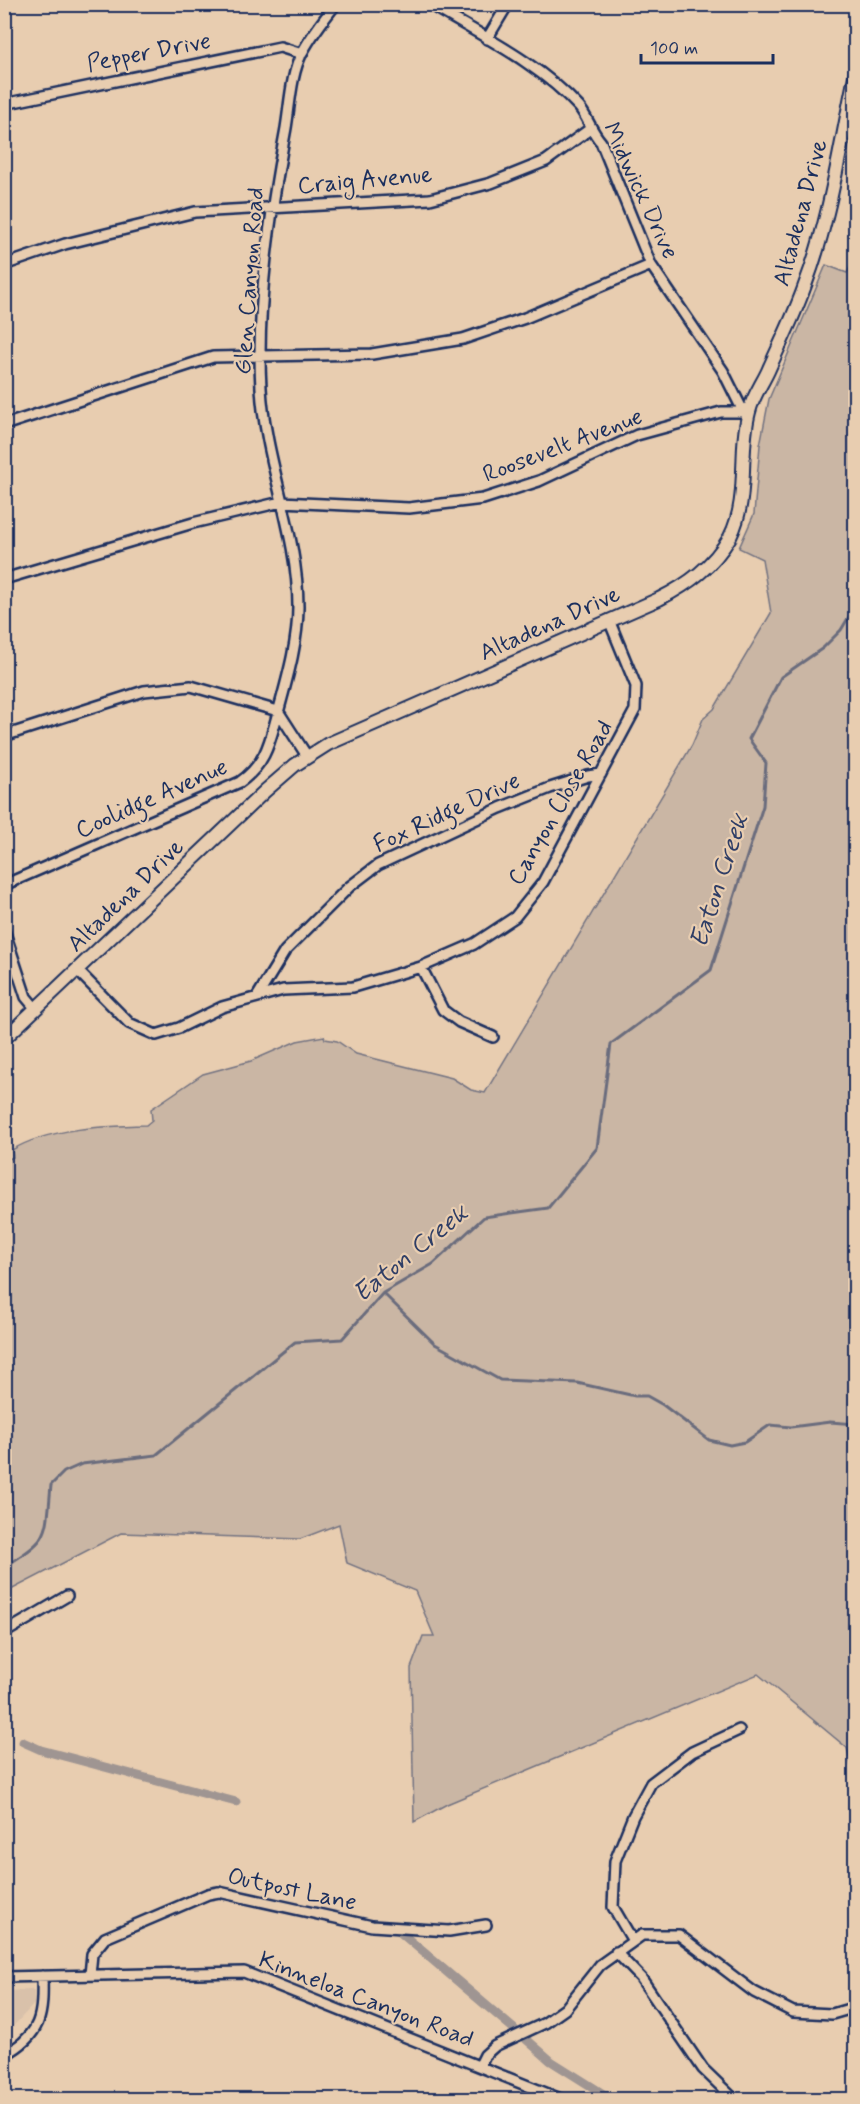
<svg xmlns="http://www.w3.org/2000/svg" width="860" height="2104" font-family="Mynerve,sans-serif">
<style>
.built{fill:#d9c1aa}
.green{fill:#cab6a4;stroke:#727281;stroke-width:1.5}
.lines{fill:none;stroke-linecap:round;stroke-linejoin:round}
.stream{stroke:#6a6c7d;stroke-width:3}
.canal{stroke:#9f9592;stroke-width:9}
.minor-casing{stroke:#1b2f5e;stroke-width:14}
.major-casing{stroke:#1b2f5e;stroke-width:16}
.minor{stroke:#e8cdb0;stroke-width:9}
.major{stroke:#e8cdb0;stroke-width:12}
.labels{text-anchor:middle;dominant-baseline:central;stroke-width:4.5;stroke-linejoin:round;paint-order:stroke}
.street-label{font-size:24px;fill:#1b2f5e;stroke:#e8cdb0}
.water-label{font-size:26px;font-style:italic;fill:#2f3e66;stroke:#e8cdb0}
</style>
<rect width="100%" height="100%" fill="#e8cdb0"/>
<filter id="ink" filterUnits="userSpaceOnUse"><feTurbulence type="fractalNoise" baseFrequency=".0167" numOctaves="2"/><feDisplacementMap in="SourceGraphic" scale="12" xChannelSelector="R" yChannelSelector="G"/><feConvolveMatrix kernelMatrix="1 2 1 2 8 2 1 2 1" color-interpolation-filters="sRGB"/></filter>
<g filter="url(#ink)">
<!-- built -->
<path class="built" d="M 34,1990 L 35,2003 L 5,2035 L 5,1991 Z"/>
<!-- green -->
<path class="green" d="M 855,257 L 855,1781 L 847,1748 L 758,1674 L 447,1804 L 414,1822 L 411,1668 L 423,1636 L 434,1636 L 415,1591 L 347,1563 L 339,1524 L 300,1539 L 121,1533 L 5,1593 L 5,1161 L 13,1157 L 12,1150 C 48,1128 105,1126 146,1125 L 152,1120 L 151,1109 L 203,1074 L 251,1061 L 297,1041 L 324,1036 L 325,1039 L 337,1041 L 356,1054 L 452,1078 L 471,1090 L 485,1093 L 692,745 L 703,719 L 714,709 L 771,613 L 762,559 L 739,548 L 754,514 L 760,445 L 769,399 L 826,265 L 847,273 Z"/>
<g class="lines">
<!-- stream -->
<path class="stream" d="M 383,1293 L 435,1344 L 500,1380 L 577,1383 L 635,1396 L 647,1396 L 663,1405 L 709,1440 L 730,1445 L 745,1442 L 770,1425 L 791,1427 L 830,1422 L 856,1424
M 4,1567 C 51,1537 46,1538 51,1485 L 64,1472 L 82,1464 L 156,1455 L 295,1342 L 342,1339 L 383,1293 L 433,1264 L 484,1217 L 548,1208 L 597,1148 L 611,1044 L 711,970 L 763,806 L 766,763 L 749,739 L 781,677 L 823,648 L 841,630 L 856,605"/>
<!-- canal -->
<path class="canal" d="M 23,1742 L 41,1750 L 236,1802
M 401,1933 L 514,2029
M 526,2039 L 551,2061 L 613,2100"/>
<defs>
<path id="minor" d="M 429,4 C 480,35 539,63 579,107 C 587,116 591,131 601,142 L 651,265 L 723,371 L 741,407 L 749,412
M 487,39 L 508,4
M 4,104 L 280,47 L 302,54
M 4,265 L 65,244 L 195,212 L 430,199 L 491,183 L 546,161 L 590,129
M 4,425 L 213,357 L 372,354 L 463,339 L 525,318 L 651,265
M 4,579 L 193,523 L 281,502 L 409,508 L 483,499 L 539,481 L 637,435 L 721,412 L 749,412
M 4,736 L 144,691 L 191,686 L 278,711 L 307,756
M 4,885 L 240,782 C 268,762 270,739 279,709 C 288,676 298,641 298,607 C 298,533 265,462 261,388 C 256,306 271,209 286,128 C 290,104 291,74 302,53 C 311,36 324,19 336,4
M 4,930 L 26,997 L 36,1009
M 421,967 L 443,1010 L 459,1022 L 493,1037
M 78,971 L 129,1023 L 156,1035 L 179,1028 L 222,1007 L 283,990 L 353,987 L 421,967 L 474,944 L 515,917 L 543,882 L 635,710 L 636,686 L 609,620
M 257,997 L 285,951 L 349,887 L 378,865 L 500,808 L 550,788 L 588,776 L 601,774
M 4,1633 L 67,1596
M 633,1941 L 613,1907 L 615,1861 L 633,1816 L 651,1783 L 692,1752 L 739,1730
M 616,1952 L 641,1978 L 703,2069 L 735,2100
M 90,1975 L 92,1954 L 105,1938 L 208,1894 L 219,1892 L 372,1926 L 449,1931 L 486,1925
M 4,1977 L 244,1972 L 563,2100
M 4,2055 C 42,2035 43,2015 42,1976
M 480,2065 L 485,2055 L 495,2046 L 545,2023 L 565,2009 L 600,1965 L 642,1935 L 679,1935 L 754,1992 L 793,2012 L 832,2014 L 856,2007"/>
<path id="major" d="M 4,1039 L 265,791 L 295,765 L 328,744 L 659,599 C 689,584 713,566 730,537 C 750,498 738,453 749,412 C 752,398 762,384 768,371 C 780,344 794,316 804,288 C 831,218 840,145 856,72"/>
</defs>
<!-- minor casing -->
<use href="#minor" class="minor-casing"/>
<!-- major casing -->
<use href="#major" class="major-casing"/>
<!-- minor -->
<use href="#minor" class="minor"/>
<!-- major -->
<use href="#major" class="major"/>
</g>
</g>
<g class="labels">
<!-- street labels -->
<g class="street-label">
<text transform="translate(149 53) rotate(-11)">Pepper Drive</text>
<text transform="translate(365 181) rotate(-5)">Craig Avenue</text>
<text transform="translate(640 191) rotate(65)">Midwick Drive</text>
<text transform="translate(801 213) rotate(-75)">Altadena Drive</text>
<text transform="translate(250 281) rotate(-86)">Glen Canyon Road</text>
<text transform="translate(563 446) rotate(-21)">Roosevelt Avenue</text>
<text transform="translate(550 624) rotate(-24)">Altadena Drive</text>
<text transform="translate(152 799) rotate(-24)">Coolidge Avenue</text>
<text transform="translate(561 803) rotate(-60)">Canyon Close Road</text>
<text transform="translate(447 813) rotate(-25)">Fox Ridge Drive</text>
<text transform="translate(126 896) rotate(-44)">Altadena Drive</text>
<text transform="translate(292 1890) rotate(12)">Outpost Lane</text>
<text transform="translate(366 2000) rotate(21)">Kinneloa Canyon Road</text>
</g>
<!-- water labels -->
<g class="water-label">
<text transform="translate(720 881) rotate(-72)">Eaton Creek</text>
<text transform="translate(411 1254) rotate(-39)">Eaton Creek</text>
</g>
</g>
<!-- margin -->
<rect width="860" height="2104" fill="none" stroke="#e8cdb0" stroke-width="24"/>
<rect x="12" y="12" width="836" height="2080" fill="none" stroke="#1b2f5e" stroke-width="2" filter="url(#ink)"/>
<!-- scale -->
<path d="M641 54v9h132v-9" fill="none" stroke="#1b2f5e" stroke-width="3"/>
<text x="650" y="54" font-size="18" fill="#1b2f5e" stroke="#e8cdb0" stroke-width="4.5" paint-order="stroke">100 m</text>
</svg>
